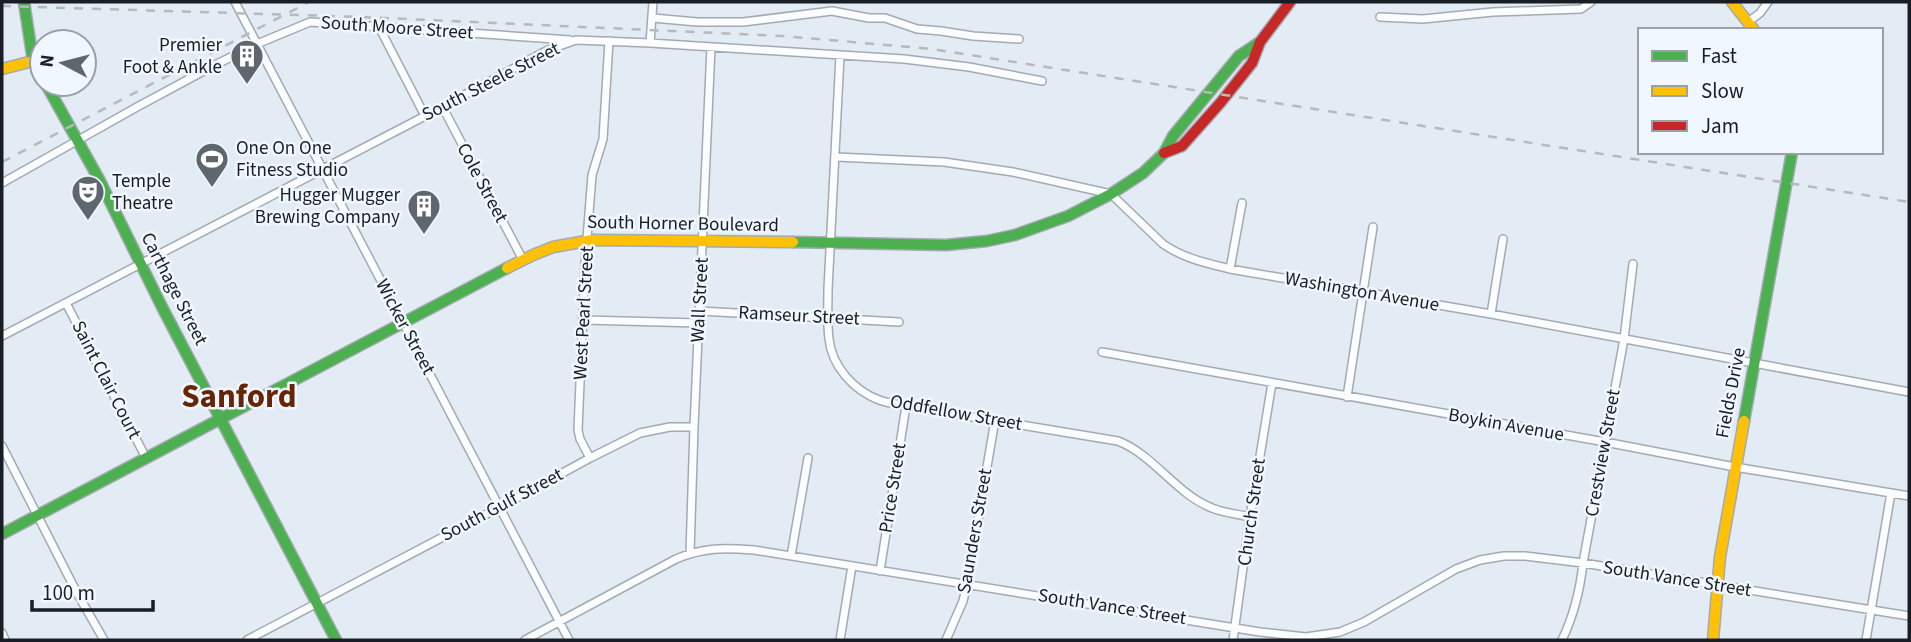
<svg xmlns="http://www.w3.org/2000/svg" width="1911" height="642" font-family="'Source Sans 3',sans-serif">
<style>
.lines{fill:none;stroke-linecap:round;stroke-linejoin:round}
.street-casing{stroke:#a4aab1;stroke-width:10}
.fast-casing{stroke:#a4aab1;stroke-width:13}
.slow-casing{stroke:#a4aab1;stroke-width:13}
.jam-casing{stroke:#a4aab1;stroke-width:13}
.street{stroke:#fbfcfd;stroke-width:7}
.fast{stroke:#4caf50;stroke-width:10}
.slow{stroke:#ffc107;stroke-width:10}
.jam{stroke:#c62828;stroke-width:10}
.rail{stroke:#b7b9bb;stroke-width:2.5;stroke-dasharray:9 9;stroke-linecap:butt}
.labels{text-anchor:middle;dominant-baseline:central;stroke-width:5;stroke-linejoin:round;paint-order:stroke}
.street-label{font-size:19px;fill:#191e24;stroke:#f0f7fe}
.poi-label{font-size:19px;fill:#191e24;stroke:#f0f7fe;text-anchor:end}
.town-label{font-size:33px;font-weight:bold;fill:#652507;stroke:#f0f7fe}
</style>
<rect width="100%" height="100%" fill="#e3ebf4"/>
<g class="lines">
<defs>
<path id="street" d="M 235,2 L 569,640
M 1380,17 L 1423,19 L 1493,12 L 1581,9 L 1591,2
M 653,18 L 697,22 L 743,22 L 832,11 L 869,18 L 885,18 L 917,29 L 941,31 L 973,36 L 1019,39
M 1748,22 L 1760,13 L 1768,2
M 379,27 L 425,116
M 650,43 L 653,2
M 840,56 L 828,289 C 828,305 827,322 829,339 C 832,366 853,390 879,400 C 887,403 897,404 906,406 L 1118,441 C 1154,455 1176,494 1212,508 C 1224,513 1238,514 1250,517
M 442,106 L 523,260
M 836,157 L 944,162 L 1013,172 L 1111,194 L 1163,244 C 1183,258 1206,263 1230,269 L 1491,314 L 1909,392
M 2,183 L 137,107 L 213,66 L 257,44 L 310,22 L 570,40
M 1230,269 L 1242,203
M 66,303 L 146,458
M 699,311 L 899,322
M 1491,314 L 1503,239
M 584,320 L 699,323
M 2,336 L 425,116 L 548,50 L 576,40 L 650,43 L 904,59 L 969,67 L 1042,81
M 1102,352 L 1605,442 L 1735,467 L 1909,496
M 1347,397 L 1373,227
M 2,446 L 77,593 L 104,640
M 590,458 L 580,439 L 578,430 L 585,264 L 592,175 L 603,139 L 609,41
M 690,553 L 694,427 L 711,47
M 791,556 L 808,458
M 880,571 L 906,406
M 2,633 L 5,640
M 247,640 L 500,507 L 590,458 L 640,433 L 670,427 L 694,427
M 525,640 L 676,559 C 704,547 724,548 754,550 L 1260,632 L 1306,637 L 1340,632 L 1364,622 L 1456,569 L 1480,560 L 1504,556 L 1525,556 L 1583,563 L 1909,616
M 840,640 L 852,566
M 946,640 L 963,601 L 967,584 L 995,420
M 1233,640 L 1250,517 L 1272,383
M 1562,640 C 1574,615 1580,591 1583,563 L 1624,339 L 1633,264
M 1866,640 L 1891,493"/>
<path id="fast" d="M 24,2 L 33,61
M 46,84 L 100,181 L 162,307 L 336,640
M 793,242 L 946,245 L 987,241 L 1015,235 L 1068,216 L 1111,194 L 1143,173 L 1164,153 L 1173,136 L 1239,56 L 1260,42
M 1744,421 L 1792,152
M 2,534 L 507,268"/>
<path id="slow" d="M 1732,2 L 1754,30
M 2,69 L 33,61 L 42,77
M 507,268 L 533,255 L 553,247 L 592,240 L 793,242
M 1713,640 L 1720,557 L 1744,421"/>
<path id="jam" d="M 1164,153 L 1182,146 L 1221,102 L 1252,63 L 1260,42 L 1290,2"/>
</defs>
<!-- street casing -->
<use href="#street" class="street-casing"/>
<!-- fast casing -->
<use href="#fast" class="fast-casing"/>
<!-- slow casing -->
<use href="#slow" class="slow-casing"/>
<!-- jam casing -->
<use href="#jam" class="jam-casing"/>
<!-- street -->
<use href="#street" class="street"/>
<!-- fast -->
<use href="#fast" class="fast"/>
<!-- slow -->
<use href="#slow" class="slow"/>
<!-- jam -->
<use href="#jam" class="jam"/>
<!-- rail -->
<path class="rail" d="M 2,6 L 362,17 L 783,36 L 932,49 L 1065,70 L 1909,202
M 2,162 L 309,2"/>
</g>
<!-- icons -->
<defs>
<symbol id="building-pin" viewBox="-11 -11 22 30"><path d="M0 17L-7.5 6A9.5 9.5 0 1 1 7.5 6Z" fill="#60666d" stroke="#f0f7fe"/><path d="M-4-6H4V6H1V3H-1V6H-4ZM-2.5-4.3h1.7v1.8h-1.7ZM.8-4.3h1.7v1.8H.8ZM-2.5-1h1.7V.8h-1.7ZM.8-1h1.7V.8H.8Z" fill="#fff"/></symbol>
<symbol id="stadium-pin" viewBox="-11 -11 22 30"><path d="M0 17L-7.5 6A9.5 9.5 0 1 1 7.5 6Z" fill="#60666d" stroke="#f0f7fe"/><path d="M0-5a6.5 5 0 1 0 0 10a6.5 5 0 1 0 0-10ZM-3.5-1.8h7v3.6h-7Z" fill="#fff"/></symbol>
<symbol id="theatre-pin" viewBox="-11 -11 22 30"><path d="M0 17L-7.5 6A9.5 9.5 0 1 1 7.5 6Z" fill="#60666d" stroke="#f0f7fe"/><path d="M-5-5.5Q0-4 5-5.5V0Q5 5 0 6Q-5 5-5 0ZM-3.3-2.5H-1v1.5H-3.3ZM1-2.5H3.3v1.5H1ZM-2.8 1Q0 5.5 2.8 1Z" fill="#fff"/></symbol>
</defs>
<g fill-rule="evenodd">
<use href="#building-pin" x="228" y="37" width="38" height="52"/>
<use href="#stadium-pin" x="193" y="140" width="38" height="52"/>
<use href="#theatre-pin" x="69" y="173" width="38" height="52"/>
<use href="#building-pin" x="405" y="187" width="38" height="52"/>
</g>
<g class="labels">
<!-- street labels -->
<g class="street-label">
<text transform="translate(397 28) rotate(4)">South Moore Street</text>
<text transform="translate(491 82) rotate(-27)">South Steele Street</text>
<text transform="translate(482 183) rotate(62)">Cole Street</text>
<text transform="translate(683 224) rotate(1)">South Horner Boulevard</text>
<text transform="translate(174 289) rotate(63)">Carthage Street</text>
<text transform="translate(1362 292) rotate(10)">Washington Avenue</text>
<text transform="translate(700 300) rotate(-87)">Wall Street</text>
<text transform="translate(584 313) rotate(-87)">West Pearl Street</text>
<text transform="translate(799 316) rotate(3)">Ramseur Street</text>
<text transform="translate(405 327) rotate(62)">Wicker Street</text>
<text transform="translate(106 380) rotate(63)">Saint Clair Court</text>
<text transform="translate(1731 393) rotate(-79)">Fields Drive</text>
<text transform="translate(956 413) rotate(10)">Oddfellow Street</text>
<text transform="translate(1506 425) rotate(10)">Boykin Avenue</text>
<text transform="translate(1603 453) rotate(-80)">Crestview Street</text>
<text transform="translate(893 488) rotate(-81)">Price Street</text>
<text transform="translate(502 505) rotate(-28)">South Gulf Street</text>
<text transform="translate(1252 512) rotate(-82)">Church Street</text>
<text transform="translate(975 531) rotate(-80)">Saunders Street</text>
<text transform="translate(1677 579) rotate(9)">South Vance Street</text>
<text transform="translate(1112 607) rotate(9)">South Vance Street</text>
</g>
<!-- poi labels -->
<g class="poi-label">
<text x="222" y="45">Premier<tspan x="222" dy="22">Foot &amp; Ankle</tspan></text>
<text x="236" y="148" text-anchor="start">One On One<tspan x="236" dy="22">Fitness Studio</tspan></text>
<text x="112" y="181" text-anchor="start">Temple<tspan x="112" dy="22">Theatre</tspan></text>
<text x="400" y="195">Hugger Mugger<tspan x="400" dy="22">Brewing Company</tspan></text>
</g>
<!-- town labels -->
<g class="town-label">
<text x="239" y="396">Sanford</text>
</g>
</g>
<!-- border -->
<rect width="1911" height="642" fill="none" stroke="#191e24" stroke-width="7"/>
<!-- legend -->
<rect x="1638" y="28" width="245" height="126" fill="#f0f7fe" stroke="#9aa0a7" stroke-width="2"/>
<rect x="1652" y="51" width="35" height="10" fill="#4caf50" stroke="#9aa0a7" stroke-width="2"/>
<text x="1701" y="63" font-size="21" fill="#191e24">Fast</text>
<rect x="1652" y="86" width="35" height="10" fill="#ffc107" stroke="#9aa0a7" stroke-width="2"/>
<text x="1701" y="98" font-size="21" fill="#191e24">Slow</text>
<rect x="1652" y="121" width="35" height="10" fill="#c62828" stroke="#9aa0a7" stroke-width="2"/>
<text x="1701" y="133" font-size="21" fill="#191e24">Jam</text>
<!-- north arrow -->
<g transform="translate(63 63) rotate(277)"><circle r="33" fill="#f0f7fe" stroke="#9aa0a7" stroke-width="2"/>
<path d="M0-5L12 26L0 18L-12 26Z" fill="#60666d"/>
<text y="-10" font-size="19" font-weight="bold" text-anchor="middle" fill="#191e24">N</text>
</g>
<!-- scale -->
<path d="M32 600v10h121v-10" fill="none" stroke="#191e24" stroke-width="3.5"/>
<text x="42" y="600" font-size="21" fill="#191e24" stroke="#f0f7fe" stroke-width="5" paint-order="stroke">100 m</text>
</svg>
